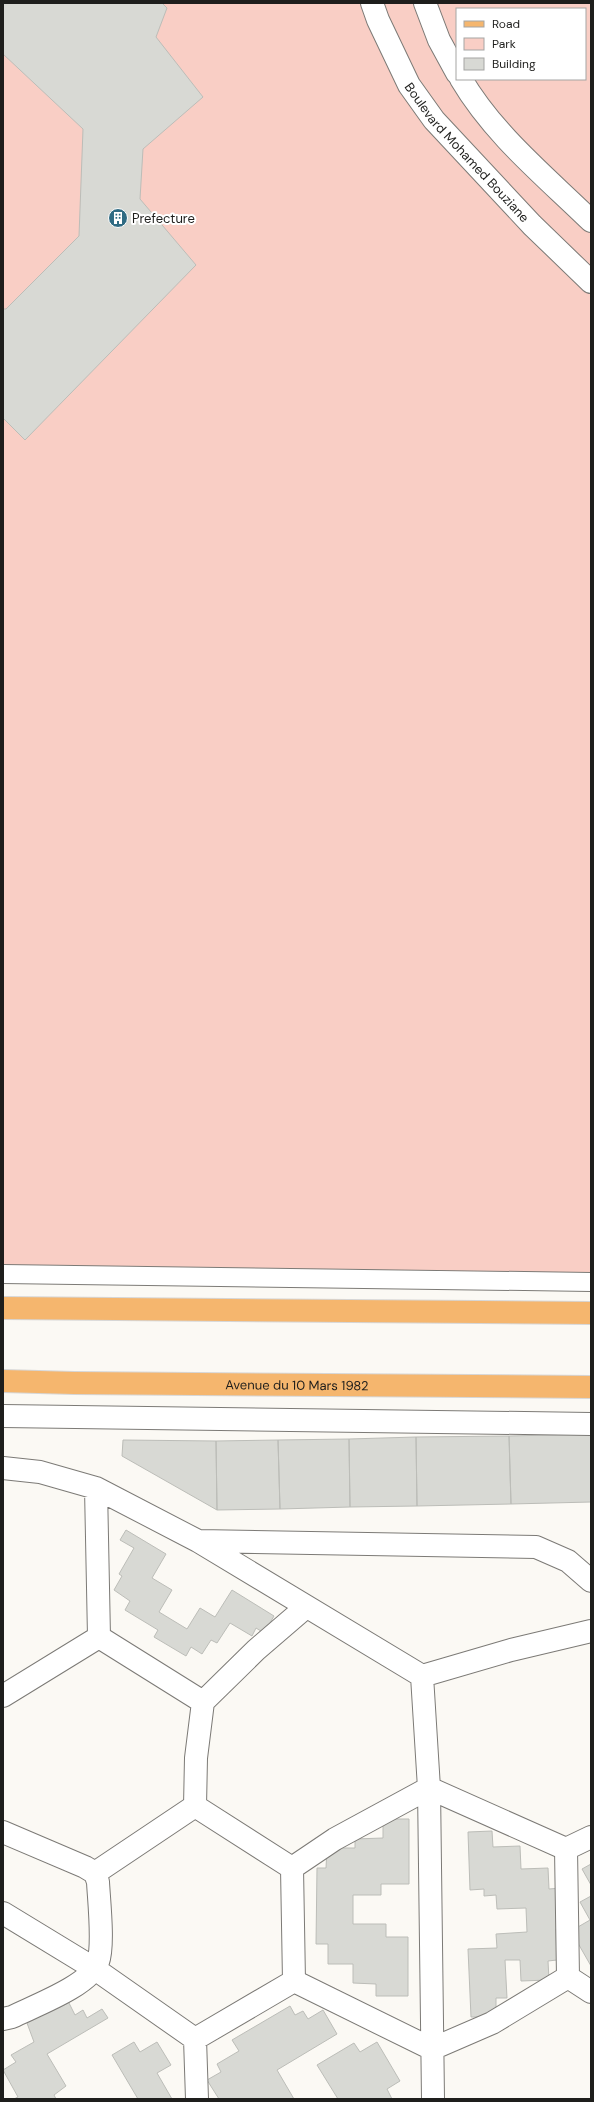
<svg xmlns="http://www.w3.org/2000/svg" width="594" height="2102" font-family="'DM Sans',sans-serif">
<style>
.green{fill:#f9cec5;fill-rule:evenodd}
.building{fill:#d8d9d4;stroke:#bcbdb8}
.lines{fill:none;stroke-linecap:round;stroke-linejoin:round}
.lane-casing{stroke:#7c7a76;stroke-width:20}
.street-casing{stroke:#7c7a76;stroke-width:24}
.secondary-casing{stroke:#7c7a76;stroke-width:24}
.primary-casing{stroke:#d6d6d6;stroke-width:24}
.lane{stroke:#fff;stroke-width:18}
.street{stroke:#fff;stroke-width:22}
.secondary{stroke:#fff;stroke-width:22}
.primary{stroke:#f5b66e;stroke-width:22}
.labels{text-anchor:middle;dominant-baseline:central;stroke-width:4;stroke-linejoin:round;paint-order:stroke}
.street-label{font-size:13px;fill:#1e1e1c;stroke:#fff}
.poi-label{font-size:13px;fill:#1e1e1c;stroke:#fff;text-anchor:start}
</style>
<rect width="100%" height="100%" fill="#fbf9f4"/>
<!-- green -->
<path class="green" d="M 3,3 L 591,3 L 591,1284 L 3,1276 ZM 457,9 L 585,9 L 585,79 L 457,79 Z"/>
<!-- building -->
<path class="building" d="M 3,3 L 162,3 L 167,8 L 156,37 L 203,97 L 143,149 L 140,199 L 196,265 L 25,440 L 3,418 L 3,309 L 6,309 L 79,236 L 83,129 L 3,54 Z
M 591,1434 L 591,1502 L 511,1504 L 509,1436 Z
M 509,1436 L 511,1504 L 417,1506 L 416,1437 Z
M 416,1437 L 417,1506 L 350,1507 L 349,1439 Z
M 349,1439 L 350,1507 L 280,1509 L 278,1440 Z
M 123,1440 L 216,1441 L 217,1510 L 122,1456 Z
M 278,1440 L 280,1509 L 217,1510 L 216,1441 Z
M 126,1530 L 166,1554 L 152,1578 L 172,1590 L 159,1612 L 187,1629 L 200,1608 L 215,1617 L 232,1590 L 274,1616 L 264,1633 L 256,1628 L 252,1636 L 230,1623 L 217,1643 L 211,1640 L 202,1654 L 191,1647 L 186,1656 L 154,1637 L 158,1630 L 125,1610 L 130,1601 L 114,1590 L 122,1576 L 119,1574 L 134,1548 L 120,1540 Z
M 383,1819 L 409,1819 L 409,1884 L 381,1884 L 381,1895 L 353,1895 L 353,1924 L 386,1924 L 386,1937 L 408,1937 L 408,1996 L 376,1996 L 376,1984 L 353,1983 L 353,1964 L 328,1964 L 328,1944 L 316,1944 L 317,1868 L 326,1868 L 327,1848 L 355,1848 L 355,1839 L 383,1838 Z
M 492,1831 L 493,1847 L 520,1846 L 521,1869 L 548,1868 L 549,1889 L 561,1888 L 563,1928 L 556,1929 L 557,1960 L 548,1961 L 549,1980 L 521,1981 L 520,1960 L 505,1960 L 507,1998 L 496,1998 L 496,2017 L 471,2017 L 468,1949 L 497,1948 L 496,1934 L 527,1932 L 526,1908 L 497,1909 L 496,1895 L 484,1896 L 484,1889 L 470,1890 L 468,1832 Z
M 591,1864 L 591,1885 L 582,1869 Z
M 591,1896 L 591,1966 L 571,1931 L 590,1920 L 580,1902 Z
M 68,2001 L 75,2015 L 83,2010 L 87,2018 L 102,2009 L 108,2018 L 47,2054 L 66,2086 L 54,2095 L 56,2099 L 14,2099 L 18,2097 L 3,2070 L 16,2062 L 11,2055 L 34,2042 L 27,2023 Z
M 290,2006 L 295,2015 L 303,2011 L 308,2019 L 323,2010 L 337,2034 L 277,2070 L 294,2099 L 219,2099 L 207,2080 L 221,2072 L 217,2064 L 239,2051 L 232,2040 Z
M 134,2042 L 140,2052 L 157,2042 L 171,2065 L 157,2073 L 172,2099 L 138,2099 L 112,2055 Z
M 377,2042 L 400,2081 L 387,2089 L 392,2099 L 338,2099 L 317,2065 L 354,2043 L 360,2052 Z"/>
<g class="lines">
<defs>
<path id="lane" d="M 3,1274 L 591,1282"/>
<path id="street" d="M 3,1416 L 591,1424
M 3,1468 L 40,1472 L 96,1488 L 198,1541 L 422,1676 L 511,1650 L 591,1631
M 96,1488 L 99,1637 L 203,1702
M 199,1541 L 536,1547 L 568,1561 L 591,1581
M 422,1676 L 429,1788 L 433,2099
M 3,1696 L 99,1637
M 195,1806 L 196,1758 L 203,1702 L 256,1650 L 306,1607
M 3,1832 L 85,1867 L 95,1873 L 98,1882 C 99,1901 104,1946 98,1962 C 91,1985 34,2006 12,2017 L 3,2019
M 566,1849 L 591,1837
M 95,1873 L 195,1806 L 292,1868 L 335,1839 L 429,1788 L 566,1849
M 3,1913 L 95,1969 L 195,2039 L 197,2099
M 568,1977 L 591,1992
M 294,1981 L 432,2049 L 492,2023 L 568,1977 L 566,1849
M 195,2039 L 294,1981 L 292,1868"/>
<g id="secondary">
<path id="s1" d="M 372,3 L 378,20 L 409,85 L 434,120 L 532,225 L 591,282"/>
<path d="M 425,3 L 439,40 L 457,73"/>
<path d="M 461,79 C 494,135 545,176 591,221"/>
</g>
<g id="primary">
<path d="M 3,1308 L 591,1313"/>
<path id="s2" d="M 3,1381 L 74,1383 L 591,1387"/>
</g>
</defs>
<!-- lane casing -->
<use href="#lane" class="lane-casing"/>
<!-- street casing -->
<use href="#street" class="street-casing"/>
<!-- secondary casing -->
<use href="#secondary" class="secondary-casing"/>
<!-- primary casing -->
<use href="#primary" class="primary-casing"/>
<!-- lane -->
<use href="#lane" class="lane"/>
<!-- street -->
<use href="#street" class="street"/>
<!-- secondary -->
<use href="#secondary" class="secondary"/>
<!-- primary -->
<use href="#primary" class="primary"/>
</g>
<!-- icons -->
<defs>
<symbol id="building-disc" viewBox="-11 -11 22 22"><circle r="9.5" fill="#2f6b83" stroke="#fff"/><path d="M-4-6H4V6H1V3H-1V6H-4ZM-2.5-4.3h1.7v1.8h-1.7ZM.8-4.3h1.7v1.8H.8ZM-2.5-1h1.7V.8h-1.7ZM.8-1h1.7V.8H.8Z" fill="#fff"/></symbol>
</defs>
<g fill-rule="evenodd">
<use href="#building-disc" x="107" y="207" width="22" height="22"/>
</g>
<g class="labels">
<!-- street labels -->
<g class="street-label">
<text stroke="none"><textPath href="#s1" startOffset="179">Boulevard Mohamed Bouziane</textPath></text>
<text stroke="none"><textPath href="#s2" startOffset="294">Avenue du 10 Mars 1982</textPath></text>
</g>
<!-- poi labels -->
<g class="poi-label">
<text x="132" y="218">Prefecture</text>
</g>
</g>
<!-- border -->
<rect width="594" height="2102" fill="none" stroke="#1e1e1c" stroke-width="8"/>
<!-- legend -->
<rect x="456" y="8" width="130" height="72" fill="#ffffff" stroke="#a5a5a4"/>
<rect x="464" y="21" width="20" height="6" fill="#f5b66e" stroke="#a5a5a4"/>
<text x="492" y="28" font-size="12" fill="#1e1e1c">Road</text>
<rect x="464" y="38" width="20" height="12" fill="#f9cec5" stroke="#a5a5a4"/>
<text x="492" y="48" font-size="12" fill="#1e1e1c">Park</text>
<rect x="464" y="58" width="20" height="12" fill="#d8d9d4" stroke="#a5a5a4"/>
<text x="492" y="68" font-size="12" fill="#1e1e1c">Building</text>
</svg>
